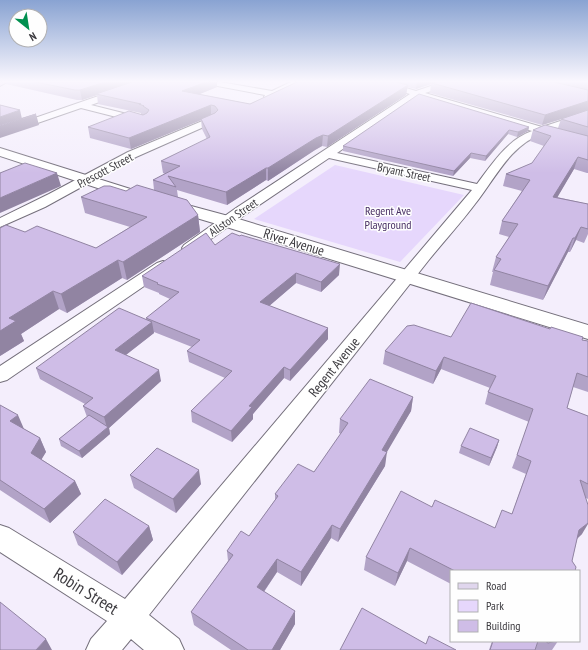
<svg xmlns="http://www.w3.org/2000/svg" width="588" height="650" font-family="'PT Sans Narrow',sans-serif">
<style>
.green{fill:#e6d7fc}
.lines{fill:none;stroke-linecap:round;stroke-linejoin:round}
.minor-casing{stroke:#75707c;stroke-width:2}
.tertiary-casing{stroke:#75707c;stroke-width:2}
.secondary-casing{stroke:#75707c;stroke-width:2}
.minor{fill:#fff;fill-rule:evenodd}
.tertiary{fill:#fff;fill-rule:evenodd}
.secondary{fill:#e0d6ed;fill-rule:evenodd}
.wall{fill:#b2a3c7}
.shaded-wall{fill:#9184a2}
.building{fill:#cfbde7;stroke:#9184a2}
.labels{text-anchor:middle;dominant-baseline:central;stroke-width:3;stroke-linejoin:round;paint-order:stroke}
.far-street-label{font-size:12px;fill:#3c3a3f;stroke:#fefefe}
.far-park-label{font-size:12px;fill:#482f64;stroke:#fefefe}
.street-label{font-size:14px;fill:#3c3a3f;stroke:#fefefe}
.near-street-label{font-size:17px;fill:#3c3a3f;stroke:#fefefe}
</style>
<rect width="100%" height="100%" fill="#f4eefc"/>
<!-- green -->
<path class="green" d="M 335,165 L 464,195 L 400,262 L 254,219 Z"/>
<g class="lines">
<defs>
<path id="minor" d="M 139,82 L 151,82 L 150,84 L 91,105 L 147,119 L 149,121 L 147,123 L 144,124 L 81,108 L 0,136 L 0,130 Z
M 203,82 L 220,82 L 272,91 L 291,82 L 301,82 L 268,100 L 265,99 L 264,97 L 265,95 L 207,84 Z
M 373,82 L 386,82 L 416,91 L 443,82 L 455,82 L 454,84 L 425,93 L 542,127 L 588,112 L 588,118 L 553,130 L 588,141 L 588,147 L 542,134 C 510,145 495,179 475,204 C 460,224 443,242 428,261 L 149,615 L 179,639 L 184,650 L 144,650 L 131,639 L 122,650 L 86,650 L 91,639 L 107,621 L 0,552 L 0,525 L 9,528 L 125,599 L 472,190 L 329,158 L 246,214 L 194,251 L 189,252 L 184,251 L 182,248 L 184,245 L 236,208 L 410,94 L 374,84 ZM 418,97 L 532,131 C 508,139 492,164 477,184 L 337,153 Z
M 212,117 L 215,118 L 217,120 L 215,122 L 136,157 L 45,207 L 0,227 L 0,218 L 49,194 L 128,152 Z
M 163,261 L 169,263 L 171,266 L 169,269 L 7,380 L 0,382 L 0,366 L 157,263 Z"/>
<path id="tertiary" d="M 0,148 L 140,192 L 142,195 L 140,198 L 134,200 L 128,198 L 0,156 Z
M 169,200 L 232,217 L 588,325 L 588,339 L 220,225 L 163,208 L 161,205 L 163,202 Z"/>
<path id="secondary" d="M 0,82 L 7,82 L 0,86 Z"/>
</defs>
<!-- minor casing -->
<use href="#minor" class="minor-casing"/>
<!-- tertiary casing -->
<use href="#tertiary" class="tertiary-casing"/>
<!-- secondary casing -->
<use href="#secondary" class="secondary-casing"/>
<!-- minor -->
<use href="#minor" class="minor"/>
<!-- tertiary -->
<use href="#tertiary" class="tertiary"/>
<!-- secondary -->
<use href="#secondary" class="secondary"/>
</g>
<!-- wall -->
<path class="wall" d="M 5,82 L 217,82 L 217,87 L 199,94 L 250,104 L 297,82 L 588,82 L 588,173 L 587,173 L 574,169 L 557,197 L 588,204 L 588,234 L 584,243 L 576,240 L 570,252 L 568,252 L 543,300 L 490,285 L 493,272 L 492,272 L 496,257 L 509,237 L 499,234 L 502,221 L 522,191 L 503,186 L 506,174 L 532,163 L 544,146 L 530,141 L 533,130 L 558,128 L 561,119 L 542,125 L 430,93 L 431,84 L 416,89 L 407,87 L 406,95 L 327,147 L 322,146 L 315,150 L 268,181 L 266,180 L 227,205 L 177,190 L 178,197 L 198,215 L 200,232 L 127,280 L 122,278 L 67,313 L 59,309 L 21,334 L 24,341 L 0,356 L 25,232 L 96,248 L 130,227 L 85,213 L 81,197 L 126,191 L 154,190 L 153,180 L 165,174 L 163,173 L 161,161 L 207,139 L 202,129 L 201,120 L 131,149 L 90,138 L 88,127 L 141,114 L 141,113 L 98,104 L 97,95 L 82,100 L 77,100 L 6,84 Z
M 529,127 L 528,131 L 517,137 L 508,134 L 485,161 L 470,158 L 453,176 L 343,151 L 343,146 Z
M 215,245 L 339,275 L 321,292 L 296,283 L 269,306 L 328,328 L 328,339 L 290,381 L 284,378 L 253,414 L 253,419 L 232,442 L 192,422 L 191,411 L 225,378 L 189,362 L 187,351 L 192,347 L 154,332 L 154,333 L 126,355 L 161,381 L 109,428 L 110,434 L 82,458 L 61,446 L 59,439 L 87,417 L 83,406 L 85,404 L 40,379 L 36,368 L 146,319 L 170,299 L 159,294 L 159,293 L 144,287 L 142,276 Z
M 451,337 L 582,340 L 588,341 L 588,392 L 573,387 L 567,408 L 588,416 L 588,499 L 586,498 L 582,534 L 577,539 L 572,561 L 575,571 L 451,571 L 451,584 L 407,561 L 395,586 L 364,570 L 366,557 L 432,507 L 495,528 L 512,514 L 526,474 L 512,468 L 529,422 L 485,404 L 488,392 L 490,388 L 441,369 L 433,384 L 383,364 L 385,351 Z
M 413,397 L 411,411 L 386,452 L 385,466 L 338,542 L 331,538 L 301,586 L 277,572 L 264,592 L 295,624 L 280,650 L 231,650 L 194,625 L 191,612 L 228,561 L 227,551 L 249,536 L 275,500 L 275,494 L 314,472 L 341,434 L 339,433 L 340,419 Z
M 0,405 L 24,429 L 40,438 L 46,452 L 41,459 L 75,481 L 81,494 L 50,523 L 0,490 Z
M 499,440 L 497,447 L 489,466 L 459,453 L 461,446 Z
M 130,475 L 201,484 L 176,513 L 134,488 Z
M 149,526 L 153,540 L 122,575 L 78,545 L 73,532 Z
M 492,641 L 558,641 L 552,650 L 489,650 Z"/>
<!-- shaded-wall -->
<path class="shaded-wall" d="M 105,82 L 135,82 L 96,94 L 97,95 L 82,100 L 80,90 Z
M 206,82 L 217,82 L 217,87 L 183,101 L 182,91 Z
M 417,82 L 439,82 L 432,83 L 431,84 L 416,89 Z
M 408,85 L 406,95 L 327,147 L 328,136 Z
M 588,101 L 588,111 L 542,125 L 545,115 Z
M 211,105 L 211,116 L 131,149 L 129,138 Z
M 20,110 L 22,119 L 36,114 L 39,125 L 0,138 L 0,117 Z
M 529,127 L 528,131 L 517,137 L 518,132 Z
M 509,130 L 508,134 L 485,161 L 486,156 Z
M 323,135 L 322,146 L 315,150 L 268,181 L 268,168 L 316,138 Z
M 471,153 L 470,158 L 453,176 L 454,171 Z
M 578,157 L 574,169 L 550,210 L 553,197 Z
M 266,168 L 266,180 L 227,205 L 226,192 Z
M 57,173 L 61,186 L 0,213 L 0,198 Z
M 198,215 L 200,232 L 127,280 L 123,262 Z
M 581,227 L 576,240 L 570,252 L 575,238 Z
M 573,238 L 568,252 L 543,300 L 548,286 Z
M 118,260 L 122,278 L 67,313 L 61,294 Z
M 340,264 L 339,275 L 321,292 L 321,282 Z
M 296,273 L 296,283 L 261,313 L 260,302 Z
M 53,291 L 59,309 L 21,334 L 24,341 L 0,356 L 0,331 L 9,318 Z
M 152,322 L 154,333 L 118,361 L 115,350 Z
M 328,328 L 328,339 L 290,381 L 290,370 Z
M 444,357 L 441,369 L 433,384 L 436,371 Z
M 284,367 L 284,378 L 253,414 L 253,419 L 232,442 L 231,431 L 249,406 Z
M 159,370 L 161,381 L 109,428 L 110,434 L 82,458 L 79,451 L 107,428 L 104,417 Z
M 413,397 L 411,411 L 380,464 L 382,450 Z
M 18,415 L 24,429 L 16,435 L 10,421 Z
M 40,438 L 46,452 L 37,467 L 31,453 Z
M 499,440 L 497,447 L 489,466 L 491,458 Z
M 387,452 L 385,466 L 338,542 L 340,529 Z
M 199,470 L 201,484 L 176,513 L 173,499 Z
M 75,481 L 81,494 L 50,523 L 44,509 Z
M 588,523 L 588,524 L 582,534 L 572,543 L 579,530 Z
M 332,525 L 331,538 L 301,586 L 301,572 Z
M 149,526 L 153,540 L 122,575 L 117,562 Z
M 410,548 L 407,561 L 395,586 L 398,573 Z
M 277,559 L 277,572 L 258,600 L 257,587 Z
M 295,611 L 295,624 L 280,650 L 272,650 Z
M 46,639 L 52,650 L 36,650 Z"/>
<!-- building -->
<path class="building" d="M 35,82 L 105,82 L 80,90 L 75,90 Z
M 132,82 L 206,82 L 182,91 L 250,104 L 297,82 L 396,82 L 408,85 L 328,136 L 323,135 L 316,138 L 268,168 L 266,168 L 226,192 L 168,176 L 176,187 L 153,180 L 180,166 L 161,161 L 210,137 L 201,119 L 215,113 L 218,110 L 215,106 L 211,105 L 129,138 L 88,127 L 129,111 L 143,115 L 147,113 L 149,110 L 143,106 L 144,106 L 139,104 L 141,104 L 96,94 Z
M 437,82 L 554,82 L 588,90 L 588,101 L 545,115 L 432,83 Z
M 419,94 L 529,127 L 518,132 L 509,130 L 486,156 L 471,153 L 454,171 L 343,146 Z
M 0,105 L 20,110 L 0,117 Z
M 588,110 L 588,127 L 561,119 Z
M 36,114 L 0,126 L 0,125 Z
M 545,125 L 588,136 L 588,160 L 578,157 L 553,197 L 588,204 L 588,229 L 581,227 L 575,238 L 573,238 L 548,286 L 494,270 L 501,259 L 496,257 L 518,224 L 502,221 L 530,180 L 506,174 L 532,163 L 551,136 L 533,130 Z
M 25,163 L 57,173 L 0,198 L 0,173 Z
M 137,185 L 187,200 L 198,215 L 123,262 L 118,260 L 61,294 L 53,291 L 9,318 L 16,321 L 0,331 L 0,228 L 6,225 L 25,232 L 37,226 L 96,248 L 147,217 L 81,197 L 104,186 L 110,186 L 126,191 Z
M 206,233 L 215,245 L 232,233 L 240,236 L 241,235 L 340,264 L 321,282 L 296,273 L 260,302 L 328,328 L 290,370 L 284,367 L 249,406 L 252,407 L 231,431 L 191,411 L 232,371 L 187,351 L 200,340 L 146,318 L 179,292 L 157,284 L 158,283 L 142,276 Z
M 471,303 L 550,329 L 551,327 L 583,337 L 582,340 L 588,341 L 588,377 L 577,373 L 567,408 L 588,416 L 588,484 L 580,480 L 588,505 L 588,523 L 579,530 L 572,561 L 576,567 L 575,571 L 455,571 L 410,548 L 398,573 L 366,557 L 401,491 L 432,507 L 435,500 L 495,528 L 502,510 L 512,514 L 531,461 L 517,455 L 533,409 L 488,392 L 496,376 L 444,357 L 436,371 L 385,351 L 407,326 L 414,325 L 451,337 Z
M 119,308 L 152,322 L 115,350 L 159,370 L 104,417 L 83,406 L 93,398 L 36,368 Z
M 370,379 L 413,397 L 382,450 L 387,452 L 340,529 L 332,525 L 301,572 L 277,559 L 257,587 L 295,611 L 272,650 L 248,650 L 191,612 L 233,555 L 227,551 L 241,531 L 249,536 L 278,496 L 275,494 L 298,464 L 314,472 L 348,423 L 340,419 Z
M 0,405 L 18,415 L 10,421 L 40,438 L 31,453 L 75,481 L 44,509 L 0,480 Z
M 89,415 L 108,427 L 79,451 L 59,439 Z
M 470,428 L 499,440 L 491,458 L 461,446 Z
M 157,448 L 199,470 L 173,499 L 130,475 Z
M 105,499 L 149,526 L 117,562 L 73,532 Z
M 0,602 L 46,639 L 36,650 L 0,650 Z
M 362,608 L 426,644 L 429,636 L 456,650 L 340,650 Z
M 493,641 L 538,641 L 535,650 L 490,650 Z
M 545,641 L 556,641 L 548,643 Z"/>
<!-- sky -->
<linearGradient id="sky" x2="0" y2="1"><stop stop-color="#89a3d2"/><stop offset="0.47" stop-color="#faf7fe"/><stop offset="1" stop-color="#faf7fe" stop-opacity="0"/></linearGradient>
<rect width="588" height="173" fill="url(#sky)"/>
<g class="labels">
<!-- far-street labels -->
<g class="far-street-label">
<text transform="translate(105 170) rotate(-28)">Prescott Street</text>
<text transform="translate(404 172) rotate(12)">Bryant Street</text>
<text transform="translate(233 217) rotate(-35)">Allston Street</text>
</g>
<!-- far-park labels -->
<g class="far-park-label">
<text x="388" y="210">Regent Ave<tspan x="388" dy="14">Playground</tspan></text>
</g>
<!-- street labels -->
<g class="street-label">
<text transform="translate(294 242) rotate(17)">River Avenue</text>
<text transform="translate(334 367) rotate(-51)">Regent Avenue</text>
</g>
<!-- near-street labels -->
<g class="near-street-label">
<text transform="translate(86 591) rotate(32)">Robin Street</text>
</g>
</g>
<!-- legend -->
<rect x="450" y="570" width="130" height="72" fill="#fefefe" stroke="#b0b0b2"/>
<rect x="458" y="583" width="20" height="6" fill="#e0d6ed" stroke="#b0b0b2"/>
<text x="486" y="590" font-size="12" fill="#3c3a3f">Road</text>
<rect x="458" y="600" width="20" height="12" fill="#e6d7fc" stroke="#b0b0b2"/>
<text x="486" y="610" font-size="12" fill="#3c3a3f">Park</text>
<rect x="458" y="620" width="20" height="12" fill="#cfbde7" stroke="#b0b0b2"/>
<text x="486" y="630" font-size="12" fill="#3c3a3f">Building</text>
<!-- north arrow -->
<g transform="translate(28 28) rotate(150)"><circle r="19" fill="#fefefe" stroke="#b0b0b2"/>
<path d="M0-3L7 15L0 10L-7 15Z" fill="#00904f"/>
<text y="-6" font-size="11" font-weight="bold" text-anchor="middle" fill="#3c3a3f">N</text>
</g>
</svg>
